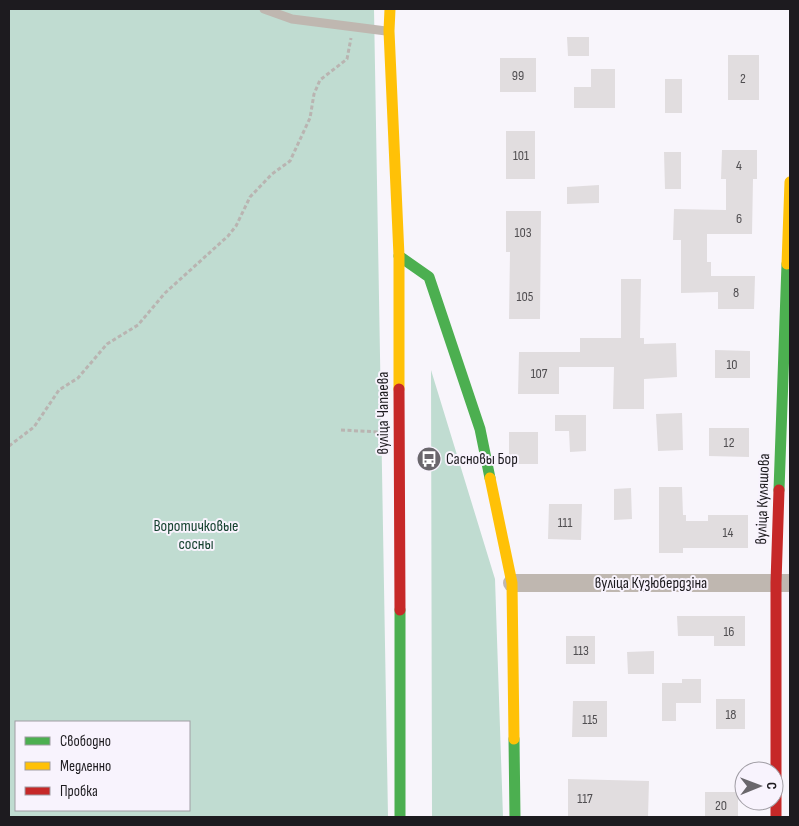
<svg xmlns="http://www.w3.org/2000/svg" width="799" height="826" font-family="'Sofia Sans Condensed',sans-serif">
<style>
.forest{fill:#c0dcd1;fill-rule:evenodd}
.building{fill:#e1dddf}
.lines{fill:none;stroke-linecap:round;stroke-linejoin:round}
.path{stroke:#b9b4b1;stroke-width:3;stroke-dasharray:4 2.5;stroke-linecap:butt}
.lane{stroke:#bfb7b0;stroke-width:9}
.street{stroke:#bfb7b0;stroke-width:18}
.fast{stroke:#4caf50;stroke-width:11}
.slow{stroke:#ffc107;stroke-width:11}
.jam{stroke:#c62828;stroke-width:11}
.labels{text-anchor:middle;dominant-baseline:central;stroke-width:4;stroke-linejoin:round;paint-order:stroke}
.number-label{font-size:14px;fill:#504e51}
.street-label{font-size:16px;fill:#1d1b1f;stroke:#f8f3fd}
.poi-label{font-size:16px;fill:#1d1b1f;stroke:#f8f3fd;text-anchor:start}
.park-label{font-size:16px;fill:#15412f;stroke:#f8f3fd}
</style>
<rect width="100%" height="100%" fill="#f8f5fb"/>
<!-- forest -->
<path class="forest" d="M 9,9 L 374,9 L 388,817 L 9,817 ZM 16,722 L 189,722 L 189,810 L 16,810 Z
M 431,370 L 495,579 L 503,817 L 432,817 Z"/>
<!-- building -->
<path class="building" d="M 567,37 L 589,37 L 589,56 L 568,56 Z
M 728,55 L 759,55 L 759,100 L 728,100 Z
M 500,58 L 536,58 L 536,92 L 500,92 Z
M 591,69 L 615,69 L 615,108 L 574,108 L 574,87 L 591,87 Z
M 665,79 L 682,79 L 682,113 L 665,113 Z
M 506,131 L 535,131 L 535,179 L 506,179 Z
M 722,150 L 757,150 L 757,179 L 753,179 L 752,234 L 707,234 L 707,262 L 711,262 L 711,276 L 755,276 L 754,309 L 718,309 L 718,292 L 681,293 L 681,240 L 673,240 L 674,209 L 726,210 L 726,179 L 721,179 Z
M 664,152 L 681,152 L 681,189 L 665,189 Z
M 599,185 L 599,203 L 567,204 L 567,187 Z
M 506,211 L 541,211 L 540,319 L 509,319 L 510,252 L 506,252 Z
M 621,279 L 641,279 L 640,338 L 644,338 L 644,344 L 676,343 L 677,377 L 644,379 L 644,409 L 613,409 L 614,367 L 559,367 L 559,394 L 518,394 L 519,352 L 580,352 L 580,338 L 621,338 Z
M 715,350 L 750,351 L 750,378 L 715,378 Z
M 682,413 L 683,450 L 658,451 L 656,414 Z
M 555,415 L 586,415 L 586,451 L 570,452 L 569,431 L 555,431 Z
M 709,428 L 749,428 L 749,457 L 709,456 Z
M 509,432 L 538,432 L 538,464 L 509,464 Z
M 659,487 L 682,487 L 683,515 L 686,515 L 686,521 L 708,521 L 708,515 L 748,515 L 748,548 L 683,548 L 683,553 L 659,553 Z
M 631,488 L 632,519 L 614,520 L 614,489 Z
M 549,504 L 582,504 L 581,540 L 548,539 Z
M 677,616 L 745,616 L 745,646 L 714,646 L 714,636 L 678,636 Z
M 566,636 L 595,636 L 595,664 L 566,664 Z
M 654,651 L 654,674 L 628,674 L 627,652 Z
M 682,679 L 701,679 L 701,703 L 676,703 L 676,721 L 662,721 L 662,683 L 682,683 Z
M 716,699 L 745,699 L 745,729 L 716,729 Z
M 573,701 L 607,701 L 607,737 L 572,737 Z
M 568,779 L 649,781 L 648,817 L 568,817 Z
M 705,792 L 738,792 L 738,817 L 705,817 Z"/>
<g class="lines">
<!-- path -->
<path class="path" d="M 341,430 L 379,432
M 9,446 L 34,427 L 59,390 L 78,378 L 107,344 L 138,325 L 165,293 L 228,236 L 236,226 L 250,197 L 272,174 L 290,161 L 310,118 L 314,94 L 320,80 L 347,59 L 351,38"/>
<!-- lane -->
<path class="lane" d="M 264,9 L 292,19 L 386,31"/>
<!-- street -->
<path class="street" d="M 512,583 L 790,583"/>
<!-- fast -->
<path class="fast" d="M 399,256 L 429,277 L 480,429 L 490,478
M 779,490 L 787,264
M 400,610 L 400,817
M 514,739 L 515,817"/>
<!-- slow -->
<path class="slow" d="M 390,9 L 389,31 L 399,256 L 399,389
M 787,264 L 790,182
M 490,478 L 512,583 L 514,739"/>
<!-- jam -->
<path class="jam" d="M 399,389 L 400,610
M 776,817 L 776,583 L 779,490"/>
</g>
<!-- icons -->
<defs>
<symbol id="bus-disc" viewBox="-11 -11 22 22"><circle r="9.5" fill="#6a676c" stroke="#f8f3fd"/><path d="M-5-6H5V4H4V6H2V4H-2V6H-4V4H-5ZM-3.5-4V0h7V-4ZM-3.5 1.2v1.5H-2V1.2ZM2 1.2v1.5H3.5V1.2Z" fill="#fff"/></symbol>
</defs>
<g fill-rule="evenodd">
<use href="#bus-disc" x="415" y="445" width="28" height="28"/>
</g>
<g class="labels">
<!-- number labels -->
<g class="number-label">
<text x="518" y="75">99</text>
<text x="743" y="78">2</text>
<text x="521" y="155">101</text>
<text x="739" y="165">4</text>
<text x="739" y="218">6</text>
<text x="523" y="232">103</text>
<text x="736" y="292">8</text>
<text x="525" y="296">105</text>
<text x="732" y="364">10</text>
<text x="539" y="373">107</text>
<text x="729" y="442">12</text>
<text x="565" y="522">111</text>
<text x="728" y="532">14</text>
<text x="729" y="631">16</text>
<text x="581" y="650">113</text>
<text x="731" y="714">18</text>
<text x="590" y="719">115</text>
<text x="585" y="798">117</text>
<text x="721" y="805">20</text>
</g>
<!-- street labels -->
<g class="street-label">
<text transform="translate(383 413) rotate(-90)">вуліца Чапаева</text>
<text transform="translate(763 499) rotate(-88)">вуліца Куляшова</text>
<text x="651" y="583">вуліца Кузюбердзіна</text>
</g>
<!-- poi labels -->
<g class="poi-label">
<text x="446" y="459">Сасновы Бор</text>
</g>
<!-- park labels -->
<g class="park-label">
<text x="196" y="526">Воротичковые<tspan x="196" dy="18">сосны</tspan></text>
</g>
</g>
<!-- border -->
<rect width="799" height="826" fill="none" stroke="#1d1b1f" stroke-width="20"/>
<!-- legend -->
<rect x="15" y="721" width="175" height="90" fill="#f8f3fd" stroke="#a09da4"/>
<rect x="25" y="737" width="25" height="8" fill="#4caf50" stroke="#a09da4"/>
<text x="60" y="746" font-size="15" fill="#1d1b1f">Свободно</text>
<rect x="25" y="762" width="25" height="8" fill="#ffc107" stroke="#a09da4"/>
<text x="60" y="771" font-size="15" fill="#1d1b1f">Медленно</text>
<rect x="25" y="787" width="25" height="8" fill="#c62828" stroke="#a09da4"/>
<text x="60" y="796" font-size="15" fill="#1d1b1f">Пробка</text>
<!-- north arrow -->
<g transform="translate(759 786) rotate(89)"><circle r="24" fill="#f8f3fd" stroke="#a09da4"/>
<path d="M0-4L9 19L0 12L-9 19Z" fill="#6a676c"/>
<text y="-8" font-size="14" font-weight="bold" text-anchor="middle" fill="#1d1b1f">С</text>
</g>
</svg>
